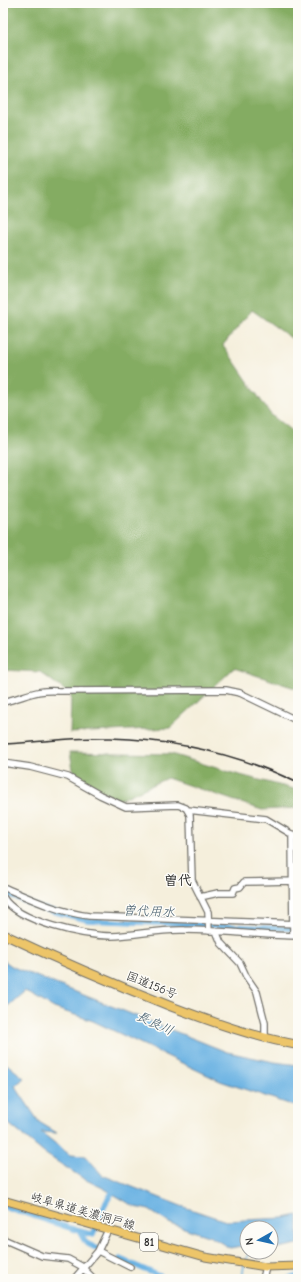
<svg xmlns="http://www.w3.org/2000/svg" width="301" height="1282" font-family="'Comic Neue','Klee One',sans-serif">
<style>
.forest{fill:#84ac62;stroke:#586c46}
.water{fill:#6cb3e3;stroke:#4c6f87}
.lines{fill:none;stroke-linecap:round;stroke-linejoin:round}
.stream{stroke:#6cb3e3;stroke-width:1.5}
.canal{stroke:#6cb3e3;stroke-width:5.5}
.minor-casing{stroke:#727069;stroke-width:8}
.major-casing{stroke:#727069;stroke-width:9}
.highway-casing{stroke:#727069;stroke-width:10}
.minor{stroke:#fff;stroke-width:5.5}
.major{stroke:#edc569;stroke-width:7}
.highway{stroke:#edc569;stroke-width:8}
.rail{stroke:#2b2b2b;stroke-width:1.5}
.labels{text-anchor:middle;dominant-baseline:central;stroke-width:3;stroke-linejoin:round;paint-order:stroke}
.shield{fill:#fdfcf7;stroke:#6a6a68;stroke-width:1}
.shield-label{font-size:11px;font-weight:bold;fill:#2b2b2b}
.street-label{font-size:12px;fill:#2b2b2b;stroke:#fdfcf7}
.water-label{font-size:13px;font-style:italic;fill:#425b6b;stroke:#fdfcf7}
.quarter-label{font-size:14px;font-weight:bold;fill:#2b2b2b;stroke:#fdfcf7}
</style>
<rect width="100%" height="100%" fill="#fdfcf7"/>
<filter id="ink" filterUnits="userSpaceOnUse"><feTurbulence type="fractalNoise" baseFrequency=".025" numOctaves="2"/><feDisplacementMap in="SourceGraphic" scale="8" xChannelSelector="R" yChannelSelector="G"/><feConvolveMatrix kernelMatrix="1 2 1 2 8 2 1 2 1" color-interpolation-filters="sRGB"/></filter>
<filter id="wash" filterUnits="userSpaceOnUse"><feTurbulence type="fractalNoise" baseFrequency=".012" numOctaves="4" result="noise"/><feDisplacementMap in="SourceGraphic" scale="16" xChannelSelector="R" yChannelSelector="G"/><feGaussianBlur stdDeviation="0.9" result="paint"/><feColorMatrix in="noise" values="0 0 0 0 0 0 0 0 0 0 0 0 0 0 0 0 0 1.4 0 .05"/><feComposite in="paint" operator="in"/></filter>
<g filter="url(#wash)">
<rect width="100%" height="100%" fill="#f5efdc"/>
<!-- forest -->
<path class="forest" d="M 3,3 L 298,3 L 298,343 L 252,310 L 223,345 L 271,415 L 298,436 L 298,689 L 234,668 L 170,728 L 70,733 L 71,695 L 40,672 L 3,670 Z
M 70,752 L 171,754 L 236,774 L 298,790 L 298,808 L 262,810 L 167,778 L 117,801 L 74,775 Z"/>
<!-- water -->
<path class="water" d="M 3,960 L 13,967 L 227,1052 L 274,1062 L 298,1065 L 298,1107 L 220,1081 L 93,1021 L 54,1008 L 25,991 L 9,1005 L 3,1008 Z
M 3,1061 L 24,1078 L 15,1086 L 39,1122 L 57,1133 L 41,1132 L 70,1155 L 86,1156 L 102,1175 L 181,1206 L 226,1221 L 284,1218 L 298,1215 L 298,1244 L 273,1249 L 278,1242 L 271,1242 L 271,1228 L 247,1228 L 247,1245 L 230,1248 L 211,1237 L 169,1223 L 149,1210 L 135,1207 L 103,1188 L 84,1179 L 44,1153 L 3,1119 Z"/>
<g class="lines">
<!-- stream -->
<path class="stream" d="M 245,1262 L 249,1252
M 242,1279 L 244,1265"/>
<!-- canal -->
<path class="canal" d="M 3,892 L 40,908 L 88,920 L 298,929
M 3,1206 L 79,1231 L 86,1243 L 102,1251
M 79,1231 L 93,1235 L 105,1204 L 115,1188
M 120,1259 L 167,1279
M 289,1279 L 298,1276"/>
</g>
</g>
<g filter="url(#ink)">
<g class="lines">
<defs>
<path id="minor" d="M 3,702 C 26,697 34,689 59,691 L 226,690 L 240,693 L 298,721
M 3,763 L 30,767 L 68,777 L 100,795 L 126,807 L 178,805 L 186,808 L 190,815 L 192,880 L 208,912 L 209,931
M 188,810 L 266,819 L 298,838
M 292,834 L 293,936
M 3,887 C 31,899 58,912 89,916 L 298,924
M 3,897 C 17,922 85,936 112,936 C 137,935 160,929 185,930 C 223,930 260,936 298,936
M 200,897 L 218,893 L 233,893 L 235,888 L 240,887 L 244,882 L 292,881
M 216,931 L 221,943 L 240,963 L 246,976 L 257,992 L 265,1023 L 265,1038
M 3,1239 L 42,1256 L 68,1259 L 81,1266 L 94,1279
M 98,1251 L 130,1267
M 74,1279 L 98,1251 L 108,1230
M 263,1279 L 266,1267"/>
<path id="major" d="M 3,1200 L 205,1257 L 266,1267 L 298,1266"/>
<path id="highway" d="M 3,934 C 58,960 114,984 170,1006 C 212,1022 254,1037 298,1045"/>
</defs>
<!-- minor casing -->
<use href="#minor" class="minor-casing"/>
<!-- major casing -->
<use href="#major" class="major-casing"/>
<!-- highway casing -->
<use href="#highway" class="highway-casing"/>
<!-- minor -->
<use href="#minor" class="minor"/>
<!-- major -->
<use href="#major" class="major"/>
<!-- highway -->
<use href="#highway" class="highway"/>
<!-- rail -->
<path class="rail" d="M 3,744 C 38,742 74,737 110,738 C 175,740 239,754 298,783"/>
</g>
</g>
<g class="labels">
<!-- shield labels -->
<rect class="shield" x="140" y="1233" width="18" height="18" rx="3"/>
<g class="shield-label">
<text x="149" y="1242">81</text>
</g>
<!-- street labels -->
<g class="street-label">
<text transform="translate(152 985) rotate(22)">国道156号</text>
<text transform="translate(83 1211) rotate(16)">岐阜県道美濃洞戸線</text>
</g>
<!-- water labels -->
<g class="water-label">
<text transform="translate(149 911) rotate(2)">曽代用水</text>
<text transform="translate(155 1023) rotate(25)">長良川</text>
</g>
<!-- quarter labels -->
<g class="quarter-label">
<text x="178" y="880">曽代</text>
</g>
</g>
<!-- margin -->
<rect width="301" height="1282" fill="none" stroke="#fdfcf7" stroke-width="16"/>
<!-- north arrow -->
<g transform="translate(259 1240) rotate(262)"><circle r="19" fill="#fdfcf7" stroke="#a9a8a5"/>
<path d="M0-3L7 15L0 10L-7 15Z" fill="#1f6fb2"/>
<text y="-6" font-size="11" font-weight="bold" text-anchor="middle" fill="#2b2b2b">N</text>
</g>
</svg>
